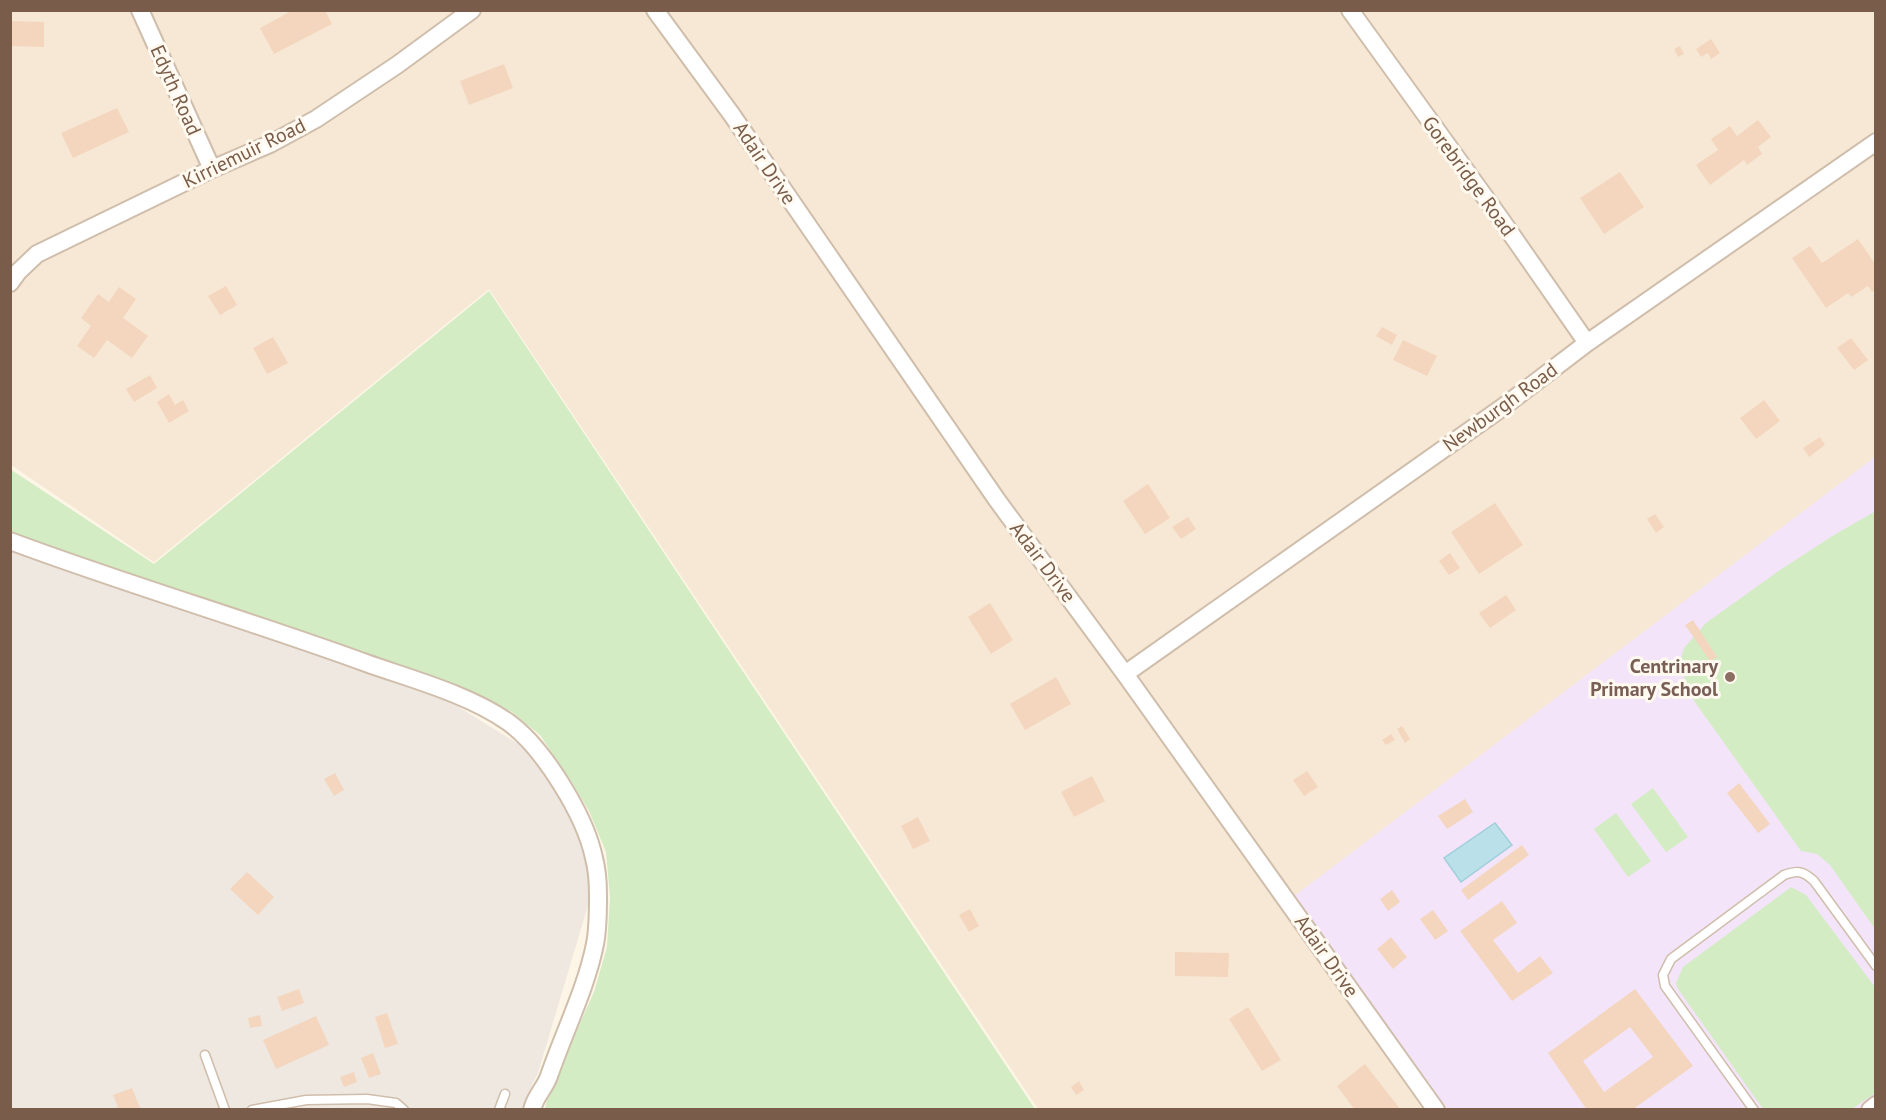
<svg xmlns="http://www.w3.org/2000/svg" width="1886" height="1120" font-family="'PT Sans',sans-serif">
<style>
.residential{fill:#f6e8d5}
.industrial{fill:#eee8e1}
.education{fill:#f3e4fa}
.green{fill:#d3ecc4}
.water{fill:#bae0e9;stroke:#a0cfdb;stroke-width:1.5}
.building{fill:#f4d6be;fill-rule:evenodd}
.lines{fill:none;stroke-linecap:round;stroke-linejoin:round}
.service-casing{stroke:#d0beac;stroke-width:11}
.minor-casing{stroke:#d0beac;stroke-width:20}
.service{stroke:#fff;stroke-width:8}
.minor{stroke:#fff;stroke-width:16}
.education-dot{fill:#8d6e63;stroke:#fff9ef;stroke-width:2}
.labels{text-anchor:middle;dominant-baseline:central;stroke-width:6;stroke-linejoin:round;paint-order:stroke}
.street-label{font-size:20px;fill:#795d4a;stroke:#fff9ef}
.education-label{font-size:20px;font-weight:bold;fill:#785e54;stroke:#fff9ef;text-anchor:end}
</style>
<rect width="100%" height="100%" fill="#fdf6e7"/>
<!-- residential -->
<path class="residential" d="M 11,11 L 1875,11 L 1875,1109 L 1038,1109 L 489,289 L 154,562 L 11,465 Z"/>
<!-- industrial -->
<path class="industrial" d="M 11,549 L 452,703 L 530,751 L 577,826 L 592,892 L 538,1073 L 529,1091 L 524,1109 L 11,1110 Z"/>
<!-- education -->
<path class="education" d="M 1875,457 L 1875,1096 L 1857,1110 L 1443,1109 L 1293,897 Z"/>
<!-- green -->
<path class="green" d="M 489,291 L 1035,1109 L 545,1109 L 548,1095 L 594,992 L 607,947 L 610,897 L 606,852 L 589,811 L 573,784 L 540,735 L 512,712 L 482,697 L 74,561 L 11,537 L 10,469 L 154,564 Z
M 1874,512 L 1876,515 L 1875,929 L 1830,865 L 1817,854 L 1801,851 L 1687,691 L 1681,658 L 1684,648 L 1706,623 L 1780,570 L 1834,535 Z
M 1653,788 L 1688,837 L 1666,852 L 1631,804 Z
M 1616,813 L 1651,861 L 1628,877 L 1594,829 Z
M 1791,887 L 1806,895 L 1875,987 L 1875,1093 L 1852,1109 L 1763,1109 L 1678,989 L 1676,983 L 1683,967 Z"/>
<!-- water -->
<path class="water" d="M 1495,823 L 1512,845 L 1461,882 L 1444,858 Z"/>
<!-- building -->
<path class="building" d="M 293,10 L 325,10 L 332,24 L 274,54 L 260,28 Z
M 10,21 L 44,22 L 44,47 L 10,46 Z
M 1711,39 L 1720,53 L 1711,59 L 1708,53 L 1701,57 L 1696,49 Z
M 1680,46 L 1684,54 L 1678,57 L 1674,49 Z
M 504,64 L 513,88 L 469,105 L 460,81 Z
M 117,108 L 129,132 L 73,158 L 61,133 Z
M 1758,120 L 1771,137 L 1758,147 L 1762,154 L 1747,165 L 1744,160 L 1710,185 L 1696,165 L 1718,150 L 1711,139 L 1730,126 L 1737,136 Z
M 1620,172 L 1644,207 L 1604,234 L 1580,198 Z
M 1858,239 L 1876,265 L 1876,290 L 1872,292 L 1868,286 L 1851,297 L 1848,293 L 1826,308 L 1792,258 L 1810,246 L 1822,263 Z
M 226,286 L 237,305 L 220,315 L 208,296 Z
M 119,287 L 136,299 L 123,318 L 148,336 L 132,358 L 107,340 L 94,358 L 77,346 L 91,326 L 81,318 L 98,294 L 109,302 Z
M 1382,327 L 1397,335 L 1392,345 L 1376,336 Z
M 273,337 L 288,363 L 267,374 L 253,348 Z
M 1851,338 L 1868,360 L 1854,370 L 1837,348 Z
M 1403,340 L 1437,356 L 1427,376 L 1393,360 Z
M 150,375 L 157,388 L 134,402 L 126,389 Z
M 169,394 L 175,405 L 183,400 L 189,411 L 169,423 L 157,402 Z
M 1764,400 L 1780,421 L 1756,439 L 1740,418 Z
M 1820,437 L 1825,445 L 1809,457 L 1803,448 Z
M 1148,484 L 1170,518 L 1145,534 L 1123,501 Z
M 1495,503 L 1523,545 L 1479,574 L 1451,532 Z
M 1655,514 L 1664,527 L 1656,533 L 1647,519 Z
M 1188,517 L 1196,529 L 1181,539 L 1172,527 Z
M 1450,553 L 1460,568 L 1449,575 L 1439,561 Z
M 1506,595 L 1516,610 L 1490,628 L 1479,613 Z
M 990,603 L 1013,640 L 991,654 L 968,617 Z
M 1693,620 L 1717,657 L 1710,661 L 1685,625 Z
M 1056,677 L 1071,704 L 1025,730 L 1010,704 Z
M 1402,726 L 1410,739 L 1405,743 L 1397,729 Z
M 1391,734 L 1395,740 L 1386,745 L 1382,740 Z
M 1307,771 L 1318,787 L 1304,796 L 1293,780 Z
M 335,773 L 344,790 L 334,796 L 324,779 Z
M 1092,776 L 1105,801 L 1074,817 L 1061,792 Z
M 1739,783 L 1770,824 L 1758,833 L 1727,793 Z
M 1465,799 L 1473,812 L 1447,829 L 1438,816 Z
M 918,817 L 930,841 L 913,849 L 901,826 Z
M 1522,845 L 1529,855 L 1468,900 L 1461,890 Z
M 247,872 L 274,897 L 258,915 L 230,889 Z
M 1392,890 L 1400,902 L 1388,911 L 1380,899 Z
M 1502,901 L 1517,923 L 1493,940 L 1518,973 L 1540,956 L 1553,973 L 1512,1001 L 1460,931 Z
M 970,909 L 979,926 L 969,932 L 959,915 Z
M 1433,910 L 1448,931 L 1435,940 L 1420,919 Z
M 1391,937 L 1407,957 L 1393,969 L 1377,949 Z
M 1175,952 L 1229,953 L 1228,977 L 1175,976 Z
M 299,989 L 304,1003 L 282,1011 L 277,997 Z
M 1635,989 L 1693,1066 L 1632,1110 L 1587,1110 L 1548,1053 ZM 1630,1027 L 1653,1057 L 1604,1092 L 1583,1061 Z
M 1248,1007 L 1281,1060 L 1262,1071 L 1229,1019 Z
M 387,1013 L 398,1044 L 385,1048 L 375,1017 Z
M 260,1015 L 262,1026 L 250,1028 L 248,1018 Z
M 316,1016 L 329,1045 L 276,1069 L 263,1040 Z
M 373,1053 L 381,1074 L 369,1078 L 361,1058 Z
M 1365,1064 L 1401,1110 L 1355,1110 L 1337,1086 Z
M 354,1072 L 357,1082 L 344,1087 L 340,1077 Z
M 1079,1081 L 1084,1090 L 1076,1095 L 1071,1087 Z
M 132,1088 L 141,1110 L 112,1110 L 118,1107 L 113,1095 Z"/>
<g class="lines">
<defs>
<path id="service" d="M 205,1055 L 225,1110
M 252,1110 L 306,1100 L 367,1099 L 396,1103 L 404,1110
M 499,1110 L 505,1094
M 1754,1110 L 1665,986 L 1663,975 L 1671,959 L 1784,875 C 1798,870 1803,871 1814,881 L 1876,966"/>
<path id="minor" d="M 140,10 L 212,169
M 655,10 L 732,115 L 997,500 L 1125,674 L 1436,1110
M 1350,10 L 1500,218 L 1587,343
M 10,283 L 18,272 L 37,254 L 212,169 L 270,144 L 316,119 L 397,65 L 472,10
M 10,541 C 128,585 248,620 366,663 C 411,679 468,694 508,722 C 543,747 585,815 594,858 C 597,869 598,884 598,896 C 598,911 598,929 595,944 C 586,989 564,1032 549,1076 C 545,1088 535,1096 532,1110
M 1125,674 L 1503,407 L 1587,343 L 1876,142
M 1870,1110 L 1876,1105"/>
</defs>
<!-- service casing -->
<use href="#service" class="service-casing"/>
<!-- minor casing -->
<use href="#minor" class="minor-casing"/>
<!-- service -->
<use href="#service" class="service"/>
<!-- minor -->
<use href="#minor" class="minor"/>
</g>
<!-- markers -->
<circle class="education-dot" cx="1730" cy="677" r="6"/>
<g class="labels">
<!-- street labels -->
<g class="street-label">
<text transform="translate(176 90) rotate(66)">Edyth Road</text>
<text transform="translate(244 153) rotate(-26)">Kirriemuir Road</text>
<text transform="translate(765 163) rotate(56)">Adair Drive</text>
<text transform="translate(1469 176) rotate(54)">Gorebridge Road</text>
<text transform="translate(1500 407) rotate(-36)">Newburgh Road</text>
<text transform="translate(1043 562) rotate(53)">Adair Drive</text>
<text transform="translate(1327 956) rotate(55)">Adair Drive</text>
</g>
<!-- education labels -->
<g class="education-label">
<text x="1718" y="666">Centrinary<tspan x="1718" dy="23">Primary School</tspan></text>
</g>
</g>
<!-- border -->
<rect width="1886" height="1120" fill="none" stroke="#795d4a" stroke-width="24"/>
</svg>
